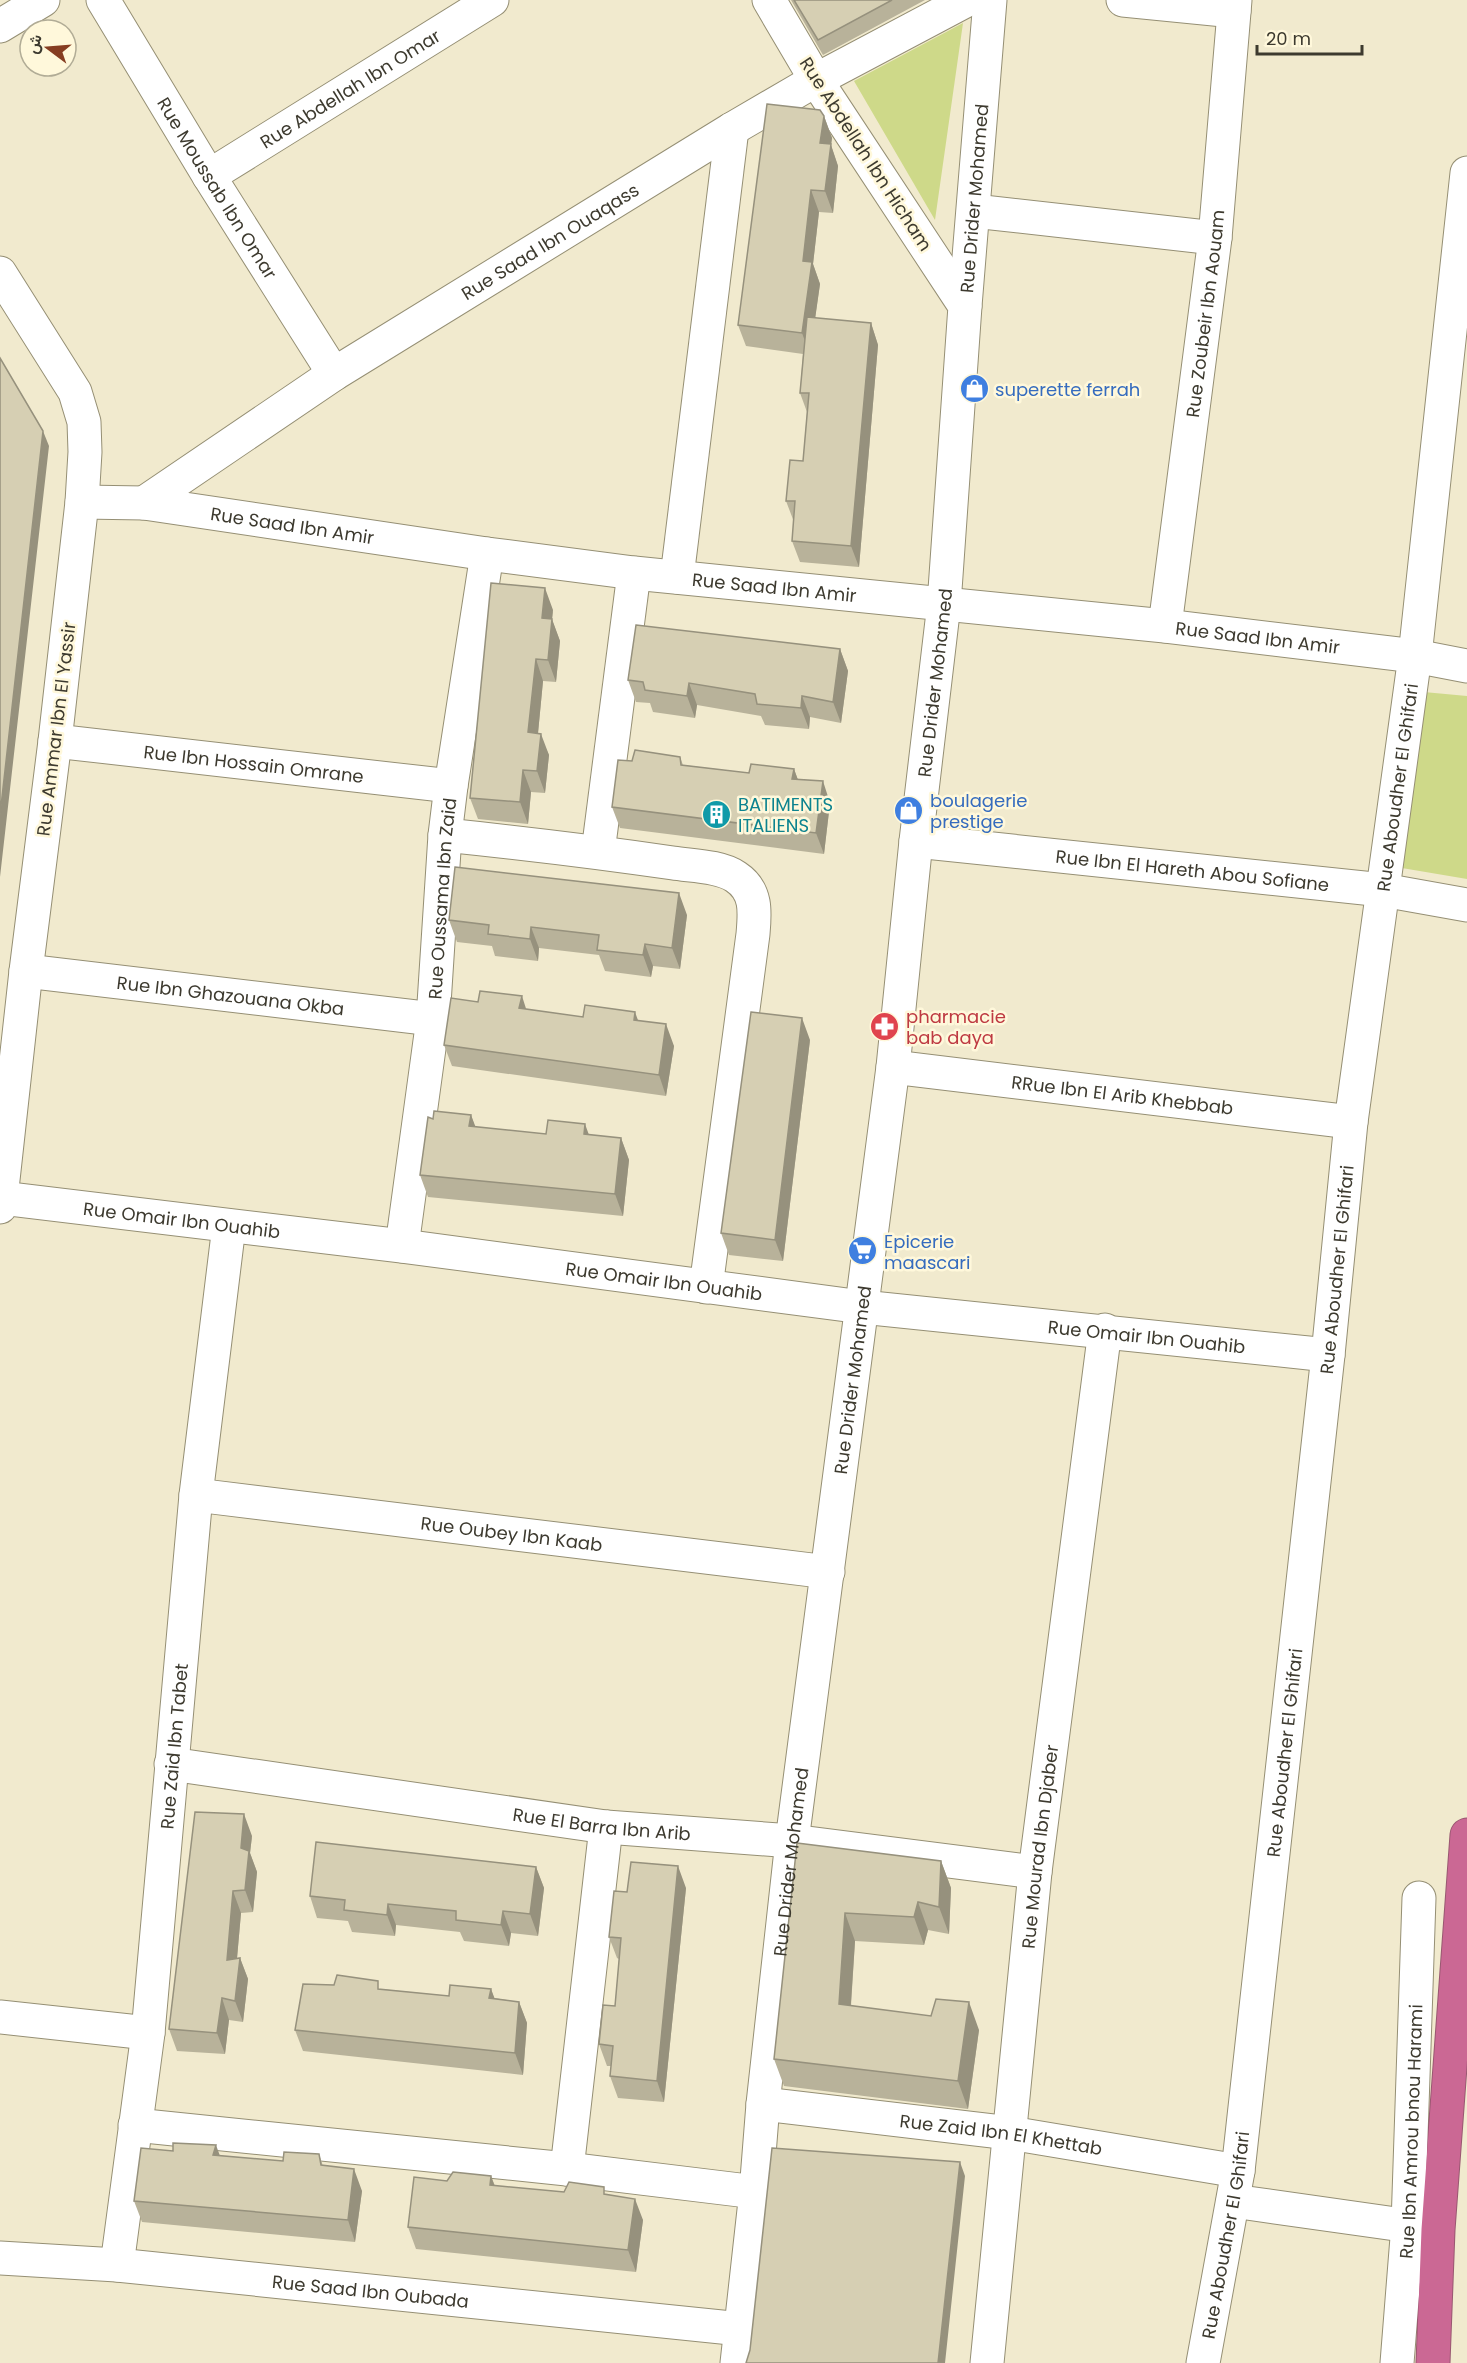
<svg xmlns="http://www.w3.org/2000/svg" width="1467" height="2363" font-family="Poppins,Vazirmatn,sans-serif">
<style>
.green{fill:#ced989}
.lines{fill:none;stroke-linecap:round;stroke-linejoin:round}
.street-casing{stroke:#958f74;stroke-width:35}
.secondary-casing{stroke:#958f74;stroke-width:35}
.highway-casing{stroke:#995871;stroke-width:35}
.street{stroke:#fff;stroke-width:33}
.secondary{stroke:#fff;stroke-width:33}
.highway{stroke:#cb6894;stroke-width:33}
.wall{fill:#b8b29a}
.shaded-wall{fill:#96917d}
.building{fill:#d6cfb3;stroke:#96917d;stroke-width:1.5}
.labels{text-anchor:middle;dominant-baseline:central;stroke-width:5;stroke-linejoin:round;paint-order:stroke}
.street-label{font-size:18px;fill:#3d3a2f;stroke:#fff8db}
.shop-label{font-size:18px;fill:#366cbe;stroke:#fff8db;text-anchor:start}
.culture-label{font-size:18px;fill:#0d838f;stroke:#fff8db;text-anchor:start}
.health-label{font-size:18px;fill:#be3a42;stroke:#fff8db;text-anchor:start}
</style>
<rect width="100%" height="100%" fill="#f1eace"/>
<!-- green -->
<path class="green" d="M 963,23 L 935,220 L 854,81 Z
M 1413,691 L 1467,696 L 1467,879 L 1390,866 Z"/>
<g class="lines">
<defs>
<g id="street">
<path id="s1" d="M 103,0 L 209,176 L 334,374"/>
<path d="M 1123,0 L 1234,11"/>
<path d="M 0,26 L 43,0"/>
<path id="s2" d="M 209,176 L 492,0"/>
<path d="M 974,211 L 1215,238"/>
<path d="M 0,273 L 75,392 L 84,422 L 85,452 L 82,502 L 55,741 L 26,971 L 0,1207"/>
<path id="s3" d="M 965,306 L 990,0"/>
<path id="s4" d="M 82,502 L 144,503 L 487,554 L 634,573 L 1165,626 L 1415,656 L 1467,666"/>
<path id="s5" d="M 144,503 L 334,374 L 732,129 L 816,80 L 967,0"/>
<path d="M 677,577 L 732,129"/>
<path id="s6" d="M 1165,626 L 1215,238 L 1235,0"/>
<path id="s7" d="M 55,741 L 451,786"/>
<path d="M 445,835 C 522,843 598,852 673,863 C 692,866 720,866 736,877 C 757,891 755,912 753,934 L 706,1287"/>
<path id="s8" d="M 916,841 L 1383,890 L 1467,905"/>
<path d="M 598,852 L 634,573"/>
<path id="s9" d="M 26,971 L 433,1019"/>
<path id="s10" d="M 893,1067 L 1351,1122"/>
<path id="s11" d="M 1,1198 L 402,1246 L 862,1307 L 1328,1355"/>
<path id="s12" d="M 402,1246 L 433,1019 L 445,835 L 451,786 L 487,554"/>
<path id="s13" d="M 196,1495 L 828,1572"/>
<path id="s14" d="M 171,1764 L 606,1827 L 792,1841 L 1035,1872"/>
<path d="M 0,2017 L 148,2033"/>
<path id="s15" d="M 763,2104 L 1010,2133 L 1238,2171"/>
<path d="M 135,2125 L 567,2169 L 756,2192"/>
<path d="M 567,2169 L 606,1827"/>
<path d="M 1233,2201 L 1431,2229"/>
<path id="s16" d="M 0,2258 L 117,2265 L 741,2329"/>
<path id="s17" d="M 117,2265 L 148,2033 L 196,1495 L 229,1226"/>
<path id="s18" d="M 987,2363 L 1035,1872 L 1105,1330"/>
<path id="s19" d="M 1203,2363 L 1238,2171 L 1328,1355 L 1351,1122 L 1415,656 L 1467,173"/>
<path id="s20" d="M 1397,2363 L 1408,2225 L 1419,1898"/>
</g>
<g id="secondary">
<path id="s21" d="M 737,2363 L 756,2192 L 763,2104 L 792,1841 L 893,1067 L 916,841 L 944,604 L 965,306 L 816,80 L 769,0"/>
</g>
<path id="highway" d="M 1433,2363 L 1438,2230 L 1467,1835"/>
</defs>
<!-- street casing -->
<use href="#street" class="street-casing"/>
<!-- secondary casing -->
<use href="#secondary" class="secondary-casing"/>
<!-- highway casing -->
<use href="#highway" class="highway-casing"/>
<!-- street -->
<use href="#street" class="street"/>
<!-- secondary -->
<use href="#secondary" class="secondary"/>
<!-- highway -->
<use href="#highway" class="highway"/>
</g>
<!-- wall -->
<path class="wall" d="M 791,0 L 925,0 L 823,55 Z
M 824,116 L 832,138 L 831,145 L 838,166 L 833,213 L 819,212 L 813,264 L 820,284 L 815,318 L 871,323 L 878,345 L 859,567 L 800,562 L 792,541 L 794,522 L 786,501 L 803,461 L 807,412 L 800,393 L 803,354 L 746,346 L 738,325 Z
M 553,610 L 552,620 L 560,641 L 556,682 L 543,681 L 538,733 L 549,755 L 545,793 L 531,792 L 528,824 L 478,819 L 470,798 Z
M 840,649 L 848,671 L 841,723 L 810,717 L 809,729 L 765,725 L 761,716 L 697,705 L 695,718 L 653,712 L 650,703 L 636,702 L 628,680 Z
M 680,757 L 683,765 L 749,773 L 794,769 L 798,780 L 830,803 L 824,854 L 620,828 L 612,807 L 632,761 Z
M 687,915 L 680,969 L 653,966 L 651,977 L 605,971 L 599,955 L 539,948 L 538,961 L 495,956 L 492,946 L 457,942 L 449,920 Z
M 526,1009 L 583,1017 L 638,1021 L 674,1046 L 666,1096 L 452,1066 L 444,1045 Z
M 810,1040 L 783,1261 L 729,1255 L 721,1233 Z
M 471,1115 L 475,1127 L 546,1134 L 589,1135 L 621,1138 L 629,1160 L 623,1216 L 428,1197 L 420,1175 L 433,1119 Z
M 252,1836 L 250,1853 L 257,1872 L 253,1912 L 241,1913 L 237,1958 L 240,1958 L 248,1979 L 243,2022 L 229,2020 L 225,2054 L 177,2051 L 169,2029 Z
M 797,1843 L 941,1861 L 951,1888 L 949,1934 L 928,1930 L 924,1945 L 855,1941 L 851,2006 L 979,2030 L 968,2109 L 784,2086 L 774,2059 Z
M 536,1867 L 544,1888 L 538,1936 L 511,1933 L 509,1946 L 464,1941 L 460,1932 L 396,1925 L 395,1936 L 352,1932 L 348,1921 L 317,1918 L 310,1896 Z
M 686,1888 L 664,2102 L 618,2098 L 610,2076 L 611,2066 L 607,2066 L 599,2044 L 615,2006 L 619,1959 L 617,1958 L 609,1937 L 627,1892 Z
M 381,1989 L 449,1996 L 491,1989 L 494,1998 L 519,2002 L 527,2023 L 523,2075 L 303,2051 L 295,2030 Z
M 319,2154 L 323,2166 L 362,2191 L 355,2242 L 142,2222 L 134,2201 L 219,2156 L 283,2161 Z
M 491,2176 L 495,2186 L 564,2192 L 607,2195 L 643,2220 L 636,2272 L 416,2249 L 408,2227 L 447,2181 Z"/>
<!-- shaded-wall -->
<path class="shaded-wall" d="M 824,116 L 832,138 L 831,145 L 838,166 L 833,213 L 825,191 L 820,143 Z
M 811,190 L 819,212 L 813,264 L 820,284 L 810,355 L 802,333 L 803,261 Z
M 871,323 L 878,345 L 859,567 L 851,546 Z
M 43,431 L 49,446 L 0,877 L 0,815 Z
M 545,588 L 553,610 L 552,619 L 560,641 L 556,682 L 548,660 L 542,618 Z
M 840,649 L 848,671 L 841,723 L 833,702 Z
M 536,659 L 543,681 L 536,754 L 528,732 Z
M 689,683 L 697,705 L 695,718 L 687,696 Z
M 802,696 L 810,717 L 809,729 L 801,708 Z
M 541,734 L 549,755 L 545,793 L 537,771 Z
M 794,769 L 802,791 L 792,779 Z
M 523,770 L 531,792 L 528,824 L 520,802 Z
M 823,781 L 830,803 L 824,854 L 816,833 Z
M 679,893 L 687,915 L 680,969 L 672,948 Z
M 531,927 L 539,948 L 538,961 L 530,939 Z
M 645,944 L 653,966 L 651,977 L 643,955 Z
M 522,996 L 529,1018 L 519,1008 Z
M 635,1012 L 643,1034 L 634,1020 Z
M 802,1018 L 810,1040 L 783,1261 L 775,1240 Z
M 666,1024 L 674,1046 L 666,1096 L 659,1075 Z
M 471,1115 L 479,1136 L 469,1126 Z
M 585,1124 L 593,1146 L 584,1134 Z
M 621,1138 L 629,1160 L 623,1216 L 615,1194 Z
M 244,1814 L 252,1836 L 250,1853 L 257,1872 L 253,1912 L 245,1890 L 241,1848 Z
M 941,1861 L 951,1888 L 949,1934 L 939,1907 Z
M 678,1866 L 686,1888 L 664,2102 L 657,2081 Z
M 536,1867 L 544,1888 L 538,1936 L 530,1914 Z
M 233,1891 L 241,1913 L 235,1981 L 227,1960 Z
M 918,1902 L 928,1930 L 924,1945 L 914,1917 Z
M 388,1904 L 396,1925 L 395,1936 L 387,1915 Z
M 503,1911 L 511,1933 L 509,1946 L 501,1925 Z
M 845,1913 L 855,1941 L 849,2032 L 839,2004 Z
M 240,1958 L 248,1979 L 243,2022 L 235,2001 Z
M 491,1989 L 499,2010 L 489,1998 Z
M 222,1998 L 229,2020 L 225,2054 L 217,2033 Z
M 519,2002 L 527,2023 L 523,2075 L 515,2053 Z
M 969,2002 L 979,2030 L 968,2109 L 958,2081 Z
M 216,2145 L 224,2167 L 213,2155 Z
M 960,2162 L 965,2176 L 945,2363 L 938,2363 Z
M 354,2169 L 362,2191 L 355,2242 L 348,2220 Z
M 491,2176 L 499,2198 L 490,2185 Z
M 635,2199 L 643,2220 L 636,2272 L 628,2250 Z"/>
<!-- building -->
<path class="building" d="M 794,0 L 892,0 L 818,40 Z
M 767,104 L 820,110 L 824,116 L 820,143 L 831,144 L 825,191 L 811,190 L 803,261 L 812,262 L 802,333 L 738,325 Z
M 807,317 L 871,323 L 851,546 L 792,541 L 795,501 L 786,501 L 790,460 L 803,461 L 809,393 L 800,393 Z
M 0,358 L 43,431 L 0,815 Z
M 491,583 L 545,588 L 542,618 L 552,619 L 548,660 L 536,659 L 528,732 L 541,734 L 537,771 L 523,770 L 520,802 L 470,798 Z
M 636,625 L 840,649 L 833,702 L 802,696 L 801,708 L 757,704 L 755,694 L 689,683 L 687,696 L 645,690 L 643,682 L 628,680 Z
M 635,750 L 680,757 L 681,765 L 749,773 L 751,764 L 794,769 L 792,779 L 823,781 L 816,833 L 612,807 L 618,760 L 632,761 Z
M 455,867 L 679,893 L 672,948 L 645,944 L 643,955 L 597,950 L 599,935 L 531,927 L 530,939 L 488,934 L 489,925 L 449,920 Z
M 480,991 L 522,996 L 519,1008 L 583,1017 L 585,1005 L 635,1012 L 634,1020 L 666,1024 L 659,1075 L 444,1045 L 451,998 L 478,1002 Z
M 751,1012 L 802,1018 L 775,1240 L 721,1233 Z
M 434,1111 L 471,1115 L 469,1126 L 546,1134 L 548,1120 L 585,1124 L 584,1134 L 621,1138 L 615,1194 L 420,1175 L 428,1117 L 433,1119 Z
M 195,1812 L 244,1814 L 241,1848 L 249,1851 L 245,1890 L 233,1891 L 227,1960 L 240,1958 L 235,2001 L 222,1998 L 217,2033 L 169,2029 Z
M 316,1842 L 536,1867 L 530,1914 L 503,1911 L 501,1925 L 456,1920 L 456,1911 L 388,1904 L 387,1915 L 344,1910 L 345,1900 L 310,1896 Z
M 797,1843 L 941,1861 L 939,1907 L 918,1902 L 914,1917 L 845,1913 L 839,2004 L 931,2016 L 936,1999 L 969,2002 L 958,2081 L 774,2059 Z
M 631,1862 L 678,1866 L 657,2081 L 610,2076 L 613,2046 L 599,2044 L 603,2005 L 615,2006 L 621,1938 L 609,1937 L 614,1891 L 627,1892 Z
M 337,1975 L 378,1981 L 378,1989 L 449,1996 L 450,1985 L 491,1989 L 489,1998 L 519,2002 L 515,2053 L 295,2030 L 303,1984 L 334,1985 Z
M 173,2143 L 216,2145 L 213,2155 L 283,2161 L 284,2152 L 319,2154 L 321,2165 L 354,2169 L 348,2220 L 134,2201 L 141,2148 L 173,2151 Z
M 772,2148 L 960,2162 L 938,2363 L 746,2363 L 750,2350 Z
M 453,2172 L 491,2176 L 490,2185 L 564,2192 L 569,2182 L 604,2187 L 604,2194 L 635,2199 L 628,2250 L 408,2227 L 414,2177 L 447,2181 Z"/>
<!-- icons -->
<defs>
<symbol id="shop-disc" viewBox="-11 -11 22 22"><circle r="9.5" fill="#3f7fe0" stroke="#fff8db"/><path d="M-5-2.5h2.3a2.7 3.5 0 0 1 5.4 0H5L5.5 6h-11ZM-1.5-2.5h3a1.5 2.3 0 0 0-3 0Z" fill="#fff"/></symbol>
<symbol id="building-disc" viewBox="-11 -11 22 22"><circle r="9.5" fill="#0f9aa8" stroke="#fff8db"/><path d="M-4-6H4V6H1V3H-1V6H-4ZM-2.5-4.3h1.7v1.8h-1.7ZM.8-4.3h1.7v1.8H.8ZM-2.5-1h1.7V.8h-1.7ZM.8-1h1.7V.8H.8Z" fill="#fff"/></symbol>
<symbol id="pharmacy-disc" viewBox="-11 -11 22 22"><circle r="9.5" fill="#e0444e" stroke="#fff8db"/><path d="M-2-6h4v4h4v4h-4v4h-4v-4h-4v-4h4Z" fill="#fff"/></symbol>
<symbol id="supermarket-disc" viewBox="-11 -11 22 22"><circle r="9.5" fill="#3f7fe0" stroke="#fff8db"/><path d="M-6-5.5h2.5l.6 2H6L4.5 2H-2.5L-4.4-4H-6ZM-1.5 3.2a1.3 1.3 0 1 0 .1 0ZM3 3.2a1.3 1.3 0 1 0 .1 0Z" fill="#fff"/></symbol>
</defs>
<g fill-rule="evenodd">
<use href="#shop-disc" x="958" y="372" width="33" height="33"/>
<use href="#shop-disc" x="892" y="794" width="33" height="33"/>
<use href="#building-disc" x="700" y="798" width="33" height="33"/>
<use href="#pharmacy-disc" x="868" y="1010" width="33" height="33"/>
<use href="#supermarket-disc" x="846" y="1234" width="33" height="33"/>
</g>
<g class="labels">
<!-- street labels -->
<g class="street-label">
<text stroke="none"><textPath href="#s2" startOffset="166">Rue Abdellah Ibn Omar</textPath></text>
<text transform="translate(866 154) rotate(57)">Rue Abdellah Ibn Hicham</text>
<text stroke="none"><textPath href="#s1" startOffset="220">Rue Moussab Ibn Omar</textPath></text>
<text stroke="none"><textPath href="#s3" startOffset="108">Rue Drider Mohamed</textPath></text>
<text stroke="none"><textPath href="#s5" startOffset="483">Rue Saad Ibn Ouaqass</textPath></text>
<text stroke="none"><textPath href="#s6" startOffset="315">Rue Zoubeir Ibn Aouam</textPath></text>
<text stroke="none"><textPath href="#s4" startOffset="212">Rue Saad Ibn Amir</textPath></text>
<text stroke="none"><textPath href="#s4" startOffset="698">Rue Saad Ibn Amir</textPath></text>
<text stroke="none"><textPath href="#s4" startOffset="1184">Rue Saad Ibn Amir</textPath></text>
<text stroke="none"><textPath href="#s21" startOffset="1692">Rue Drider Mohamed</textPath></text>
<text transform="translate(56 729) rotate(-83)">Rue Ammar Ibn El Yassir</text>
<text stroke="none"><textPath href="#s7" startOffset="200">Rue Ibn Hossain Omrane</textPath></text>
<text stroke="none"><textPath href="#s19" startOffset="1588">Rue Aboudher El Ghifari</textPath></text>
<text stroke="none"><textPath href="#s8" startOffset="278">Rue Ibn El Hareth Abou Sofiane</textPath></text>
<text stroke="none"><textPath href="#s12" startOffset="350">Rue Oussama Ibn Zaid</textPath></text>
<text stroke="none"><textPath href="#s9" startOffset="206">Rue Ibn Ghazouana Okba</textPath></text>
<text stroke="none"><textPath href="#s10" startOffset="231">RRue Ibn El Arib Khebbab</textPath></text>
<text stroke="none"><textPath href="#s11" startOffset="182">Rue Omair Ibn Ouahib</textPath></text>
<text stroke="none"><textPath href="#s19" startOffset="1102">Rue Aboudher El Ghifari</textPath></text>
<text stroke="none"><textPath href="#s11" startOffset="668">Rue Omair Ibn Ouahib</textPath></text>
<text stroke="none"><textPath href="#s11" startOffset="1154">Rue Omair Ibn Ouahib</textPath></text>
<text stroke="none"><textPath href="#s21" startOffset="990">Rue Drider Mohamed</textPath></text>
<text stroke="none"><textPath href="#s13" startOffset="318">Rue Oubey Ibn Kaab</textPath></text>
<text stroke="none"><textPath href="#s17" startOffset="522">Rue Zaid Ibn Tabet</textPath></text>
<text stroke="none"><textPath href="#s19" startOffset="616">Rue Aboudher El Ghifari</textPath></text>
<text stroke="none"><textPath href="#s14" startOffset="435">Rue El Barra Ibn Arib</textPath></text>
<text stroke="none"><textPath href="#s18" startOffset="519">Rue Mourad Ibn Djaber</textPath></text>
<text stroke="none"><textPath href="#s21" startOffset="504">Rue Drider Mohamed</textPath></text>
<text stroke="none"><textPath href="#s20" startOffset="232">Rue Ibn Amrou bnou Harami</textPath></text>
<text stroke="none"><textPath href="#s15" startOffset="240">Rue Zaid Ibn El Khettab</textPath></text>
<text stroke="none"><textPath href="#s19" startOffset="130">Rue Aboudher El Ghifari</textPath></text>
<text stroke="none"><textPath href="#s16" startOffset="372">Rue Saad Ibn Oubada</textPath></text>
</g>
<!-- shop labels -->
<g class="shop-label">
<text x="995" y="389">superette ferrah</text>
<text x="930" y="800">boulagerie<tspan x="930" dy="21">prestige</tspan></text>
<text x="884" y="1241">Epicerie<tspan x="884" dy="21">maascari</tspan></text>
</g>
<!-- culture labels -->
<g class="culture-label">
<text x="738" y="804">BATIMENTS<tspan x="738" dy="21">ITALIENS</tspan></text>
</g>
<!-- health labels -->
<g class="health-label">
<text x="906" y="1016">pharmacie<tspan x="906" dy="21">bab daya</tspan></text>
</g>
</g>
<!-- north arrow -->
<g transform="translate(48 48) rotate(286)"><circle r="28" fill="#fff8db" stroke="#b1ac96" stroke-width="1.5"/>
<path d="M0-4.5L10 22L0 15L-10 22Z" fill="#863d21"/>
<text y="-9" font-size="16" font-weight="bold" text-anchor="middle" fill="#3d3a2f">ش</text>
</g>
<!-- scale -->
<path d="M1257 45v9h105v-9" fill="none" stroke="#3d3a2f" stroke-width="3"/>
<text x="1266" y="45" font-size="18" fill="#3d3a2f" stroke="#fff8db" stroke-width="4.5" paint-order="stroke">20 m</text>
</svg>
